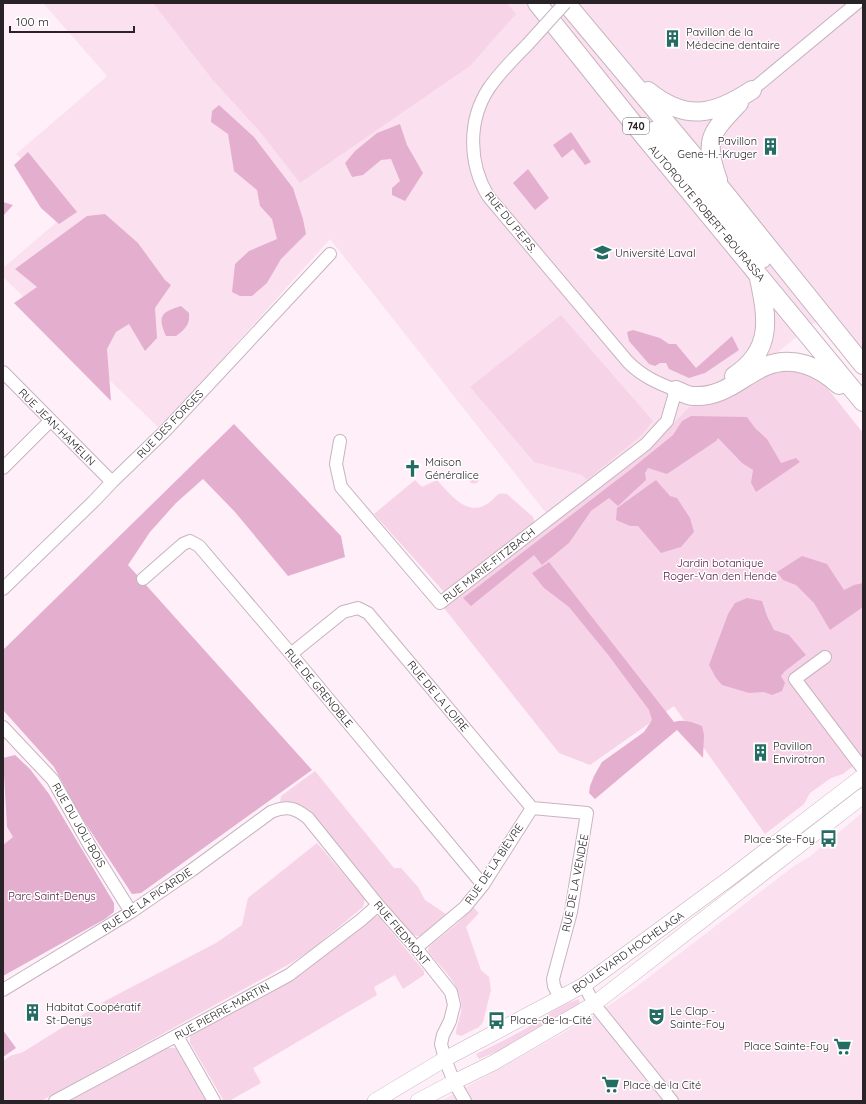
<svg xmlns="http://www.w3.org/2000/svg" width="866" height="1104" font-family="Quicksand,sans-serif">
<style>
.built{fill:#fbe1f0}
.green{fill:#f7d3e8}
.forest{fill:#e4afcf}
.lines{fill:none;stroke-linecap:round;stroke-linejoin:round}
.minor-casing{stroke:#c6b4be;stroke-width:14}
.major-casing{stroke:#c6b4be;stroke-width:16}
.highway-casing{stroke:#c6b4be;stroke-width:20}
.minor{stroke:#fff;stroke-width:12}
.major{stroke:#fff;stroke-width:15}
.highway{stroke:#fff;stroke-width:18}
.minor-bridge-casing{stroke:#c6b4be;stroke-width:14;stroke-linecap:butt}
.minor-bridge{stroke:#fff;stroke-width:12}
.labels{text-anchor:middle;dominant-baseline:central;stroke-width:3;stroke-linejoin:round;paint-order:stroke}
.shield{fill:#fff;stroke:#696568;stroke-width:1}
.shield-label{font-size:10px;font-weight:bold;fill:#292327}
.poi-label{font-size:11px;fill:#292327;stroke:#fff;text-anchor:start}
.street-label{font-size:11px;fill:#292327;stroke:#fff}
.park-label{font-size:11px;fill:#4f123d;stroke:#fff}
</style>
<rect width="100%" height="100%" fill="#ffeff8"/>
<!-- built -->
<path class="built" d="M 43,3 L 863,3 L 863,352 L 829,311 L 716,402 L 689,407 L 666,431 L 550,518 L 330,239 L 160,429 L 3,277 L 3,268 L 73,208 L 16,154 L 107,76 Z
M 3,775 L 7,827 L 13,837 L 3,845 Z
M 863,812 L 863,1101 L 441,1101 L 593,1016 L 636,987 L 794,866 L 809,857 Z"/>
<!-- green -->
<path class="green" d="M 153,3 L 507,3 L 516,14 L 470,66 L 300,183 L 261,133 L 212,79 Z
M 561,315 L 653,421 L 642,435 L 587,480 L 582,475 L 534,462 L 470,387 Z
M 780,370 L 793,370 L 806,373 L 819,379 L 828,389 L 863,433 L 863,758 L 843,774 L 831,778 L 810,793 L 804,804 L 765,834 L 674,706 L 590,765 L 559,753 L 440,603 L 666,431 L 689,407 L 716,402 L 754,379 Z
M468.5 478a5.5 5.5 0 1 1 11 0a5.5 5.5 0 1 1-11 0Z
M 415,480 L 422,487 L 437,480 C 451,495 469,520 491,501 C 498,495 497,492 507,494 L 533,517 L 535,524 L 445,593 L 374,514 Z
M 315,771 L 394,868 L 401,868 L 418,887 L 425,900 L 446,914 L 421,936 L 417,936 L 411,934 L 314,816 C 302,805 297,801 280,802 L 281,796 Z
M 808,826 L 812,831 L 730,894 L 727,891 L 738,881 Z
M 317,843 L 365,899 L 363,907 L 311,950 L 291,963 L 41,1101 L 3,1101 L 3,1061 L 10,1056 L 23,1052 L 105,1001 L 216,943 L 242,925 L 248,898 Z
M 473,907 L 479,913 L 466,927 L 481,970 L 489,977 L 491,990 L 483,1022 L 479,1027 L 461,1036 L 456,1034 C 456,1026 460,1019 461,1012 C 464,988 445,972 431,955 L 428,951 L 429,947 L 432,944 L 458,923 Z
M 377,916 L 379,917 L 424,971 L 424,975 L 403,989 L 395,975 L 374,987 L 377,995 L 253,1068 L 261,1083 L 229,1101 L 224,1101 L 190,1043 L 190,1038 L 191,1035 L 296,977 L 372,918 Z
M 579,999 L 580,1005 L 498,1051 L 479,1059 L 476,1054 C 496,1044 516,1035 535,1023 C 550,1013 560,1005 579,999 Z
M 167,1048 L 175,1048 L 179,1051 L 208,1101 L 70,1101 Z"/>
<!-- forest -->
<path class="forest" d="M 219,105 L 254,137 L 293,188 L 303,219 L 306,234 L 281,259 L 267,283 L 252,296 L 240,296 L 232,292 L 235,264 L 249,251 L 277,239 L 272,219 L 260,206 L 257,190 L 234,171 L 228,134 L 211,122 L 212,111 Z
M 400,124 L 407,145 L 423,173 L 405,201 L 392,195 L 392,188 L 400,181 L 391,159 L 381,160 L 363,175 L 352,177 L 345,163 L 355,151 L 377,133 Z
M 571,132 L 591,162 L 585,165 L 573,149 L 562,158 L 553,145 Z
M 28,152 L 77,212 L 59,224 L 41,208 L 14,165 Z
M 528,169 L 549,198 L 535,210 L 513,183 Z
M 3,202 L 13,205 L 3,216 Z
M 105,214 L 138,243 L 165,280 L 171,285 L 155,308 L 157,338 L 145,351 L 129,324 L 116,332 L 107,349 L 111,401 L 14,303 L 37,287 L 15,269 L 87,216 Z
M 181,306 L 189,313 C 190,325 185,329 176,336 L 166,336 C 157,316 161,312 181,306 Z
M 633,330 L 660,338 L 669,344 L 676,344 L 696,368 L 732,336 L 739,350 L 705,373 L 689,378 L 669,369 L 666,363 L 660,363 L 655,366 L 649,364 L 629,341 L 627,332 Z
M 691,416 L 747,417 L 755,428 L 767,439 L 781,463 L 796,458 L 800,462 L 756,492 L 751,483 L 753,470 L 742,463 L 718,438 L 716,441 L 667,474 L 648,468 L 645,473 L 646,480 L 618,506 L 609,498 L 591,511 L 569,543 L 542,565 L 534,555 L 471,606 L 463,598 L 630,470 L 673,435 L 682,421 Z
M 234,424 L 341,536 L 345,557 L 288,576 L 235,512 L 203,479 L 176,503 L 150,532 L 128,565 L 312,770 L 141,893 L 132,894 L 80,815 L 54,767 L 3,710 L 3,650 Z
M 656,480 L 670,496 L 677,498 L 690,518 L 694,532 L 681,547 L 661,553 L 638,526 L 630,526 L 616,520 L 617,508 Z
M 802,556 L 827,564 L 844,590 L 854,585 L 863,583 L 863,607 L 830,630 L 814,603 L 796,585 L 783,580 L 777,572 Z
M 549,562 L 674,722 C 684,719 692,722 702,726 L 704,735 L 703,758 L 677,730 L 595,799 L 589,793 L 590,786 L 594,776 L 602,762 L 644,732 L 652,720 L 649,710 L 609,656 L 569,607 L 544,588 L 532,573 Z
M 747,598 L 762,601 L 767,616 L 774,630 L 789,635 L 806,655 L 785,671 L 781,676 L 785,683 L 782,691 L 772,695 L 764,692 L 749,693 L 722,685 L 716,678 L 709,665 L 728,614 L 735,603 Z
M 15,755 L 30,769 L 49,794 L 114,903 L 114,912 L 105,919 L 3,976 L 3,845 L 13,837 L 7,827 L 3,758 Z
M 3,1030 L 16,1048 L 3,1057 Z"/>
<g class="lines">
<defs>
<path id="minor" d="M 752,90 L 857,3
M 3,372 L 112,482
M 340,441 L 336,464 L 341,487 L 440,603 L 646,444 L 667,421 L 676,390 C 657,383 642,376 628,362 L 488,196 C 469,164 467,121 489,88 C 500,72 514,58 528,44
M 3,468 L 50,421
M 143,579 L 183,544 L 190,541 L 199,546 L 291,654 L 483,885
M 3,589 L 94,501 L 112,482 L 166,430 L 330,254
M 291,654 L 343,612 L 358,608 L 368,613 L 532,808 L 587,813 L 571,912 L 553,979 L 554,986 L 560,998
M 825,657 L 795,679 L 863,769
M 3,727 L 53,780 L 90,846 L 131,912
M 416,948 L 465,907 L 483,885 L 532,808
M 584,985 L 594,1004 L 672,1101
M 3,990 L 131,912 L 192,870 L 271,812 C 288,805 295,808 308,818 L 378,905 L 416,948 L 451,992 L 454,1005 L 450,1021 L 443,1035 L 441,1044 L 445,1059 L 454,1082 L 465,1101
M 177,1036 L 214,1101
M 55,1101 L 289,975 L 361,920 L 378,905"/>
<path id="major" d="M 375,1101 L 445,1059 L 584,985 L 730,878 L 863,776
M 418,1101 L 454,1082 L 493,1063 L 594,1004 L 863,796"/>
<path id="highway" d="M 537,3 L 633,123 L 863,402
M 566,3 L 724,192 L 863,365
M 648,91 C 686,122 714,115 752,90
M 653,131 L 676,155 L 762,259
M 718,180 C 703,139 711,133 739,103
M 734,376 C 774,350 767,317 759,278
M 676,390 C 681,392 688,396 693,396 C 724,398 742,376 766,366 C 793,355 820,367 839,385"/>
</defs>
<!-- minor casing -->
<use href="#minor" class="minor-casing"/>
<!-- major casing -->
<use href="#major" class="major-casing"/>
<!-- highway casing -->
<use href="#highway" class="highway-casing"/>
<!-- minor -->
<use href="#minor" class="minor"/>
<!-- major -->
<use href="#major" class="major"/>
<!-- highway -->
<use href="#highway" class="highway"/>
<defs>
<path id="minor-bridge" d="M 528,44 L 565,3"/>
</defs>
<!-- minor-bridge casing -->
<use href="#minor-bridge" class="minor-bridge-casing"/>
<!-- minor-bridge -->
<use href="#minor-bridge" class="minor-bridge"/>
</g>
<!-- icons -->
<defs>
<symbol id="building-bare" viewBox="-9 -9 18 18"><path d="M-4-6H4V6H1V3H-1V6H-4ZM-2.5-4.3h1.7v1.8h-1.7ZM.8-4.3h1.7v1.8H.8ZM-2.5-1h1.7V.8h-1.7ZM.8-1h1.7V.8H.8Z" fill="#256d64" stroke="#fff" stroke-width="2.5" paint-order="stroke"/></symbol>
<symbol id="university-bare" viewBox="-9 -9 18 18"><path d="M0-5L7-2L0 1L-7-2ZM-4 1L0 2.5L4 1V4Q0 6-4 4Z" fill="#256d64" stroke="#fff" stroke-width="2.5" paint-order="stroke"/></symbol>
<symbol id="church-bare" viewBox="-9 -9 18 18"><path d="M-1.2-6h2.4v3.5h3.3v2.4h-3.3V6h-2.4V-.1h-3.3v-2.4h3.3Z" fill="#256d64" stroke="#fff" stroke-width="2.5" paint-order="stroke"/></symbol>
<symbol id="bus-bare" viewBox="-9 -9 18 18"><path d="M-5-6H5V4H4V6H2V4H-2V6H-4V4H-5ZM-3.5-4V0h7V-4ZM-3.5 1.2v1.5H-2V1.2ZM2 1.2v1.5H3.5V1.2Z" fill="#256d64" stroke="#fff" stroke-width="2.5" paint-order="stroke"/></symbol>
<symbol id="theatre-bare" viewBox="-9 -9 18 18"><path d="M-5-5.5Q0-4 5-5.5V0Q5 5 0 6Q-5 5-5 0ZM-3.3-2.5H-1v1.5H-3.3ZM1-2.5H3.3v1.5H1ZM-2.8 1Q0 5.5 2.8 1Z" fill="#256d64" stroke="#fff" stroke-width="2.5" paint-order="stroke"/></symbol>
<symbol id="supermarket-bare" viewBox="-9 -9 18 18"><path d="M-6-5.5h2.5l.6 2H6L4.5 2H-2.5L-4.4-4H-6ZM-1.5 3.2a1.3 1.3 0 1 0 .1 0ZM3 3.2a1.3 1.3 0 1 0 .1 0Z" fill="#256d64" stroke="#fff" stroke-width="2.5" paint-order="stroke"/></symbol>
</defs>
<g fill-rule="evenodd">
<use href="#building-bare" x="660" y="26" width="25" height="25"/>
<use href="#building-bare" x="758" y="134" width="25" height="25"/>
<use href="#university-bare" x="590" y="240" width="25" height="25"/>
<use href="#church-bare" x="400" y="456" width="25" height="25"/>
<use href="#building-bare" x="748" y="740" width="25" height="25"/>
<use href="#bus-bare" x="816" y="826" width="25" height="25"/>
<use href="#building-bare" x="20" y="1000" width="25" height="25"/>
<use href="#theatre-bare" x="644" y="1004" width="25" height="25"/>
<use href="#bus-bare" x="484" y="1008" width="25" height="25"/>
<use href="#supermarket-bare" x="830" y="1034" width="25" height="25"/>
<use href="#supermarket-bare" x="598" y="1072" width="25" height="25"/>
</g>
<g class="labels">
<!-- shield labels -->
<rect class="shield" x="623" y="118" width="26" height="16" rx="3"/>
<g class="shield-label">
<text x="636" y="126">740</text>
</g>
<!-- poi labels -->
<g class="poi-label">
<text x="686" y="32">Pavillon de la<tspan x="686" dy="13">Médecine dentaire</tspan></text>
<text x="757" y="141" text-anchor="end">Pavillon<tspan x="757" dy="13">Gene-H.-Kruger</tspan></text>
<text x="615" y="253">Université Laval</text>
<text x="425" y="462">Maison<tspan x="425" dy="13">Généralice</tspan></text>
<text x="773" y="746">Pavillon<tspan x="773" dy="13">Envirotron</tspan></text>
<text x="815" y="839" text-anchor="end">Place-Ste-Foy</text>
<text x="46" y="1007">Habitat Coopératif<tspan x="46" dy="13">St-Denys</tspan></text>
<text x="670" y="1011">Le Clap -<tspan x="670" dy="13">Sainte-Foy</tspan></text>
<text x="510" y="1020">Place-de-la-Cité</text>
<text x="829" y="1046" text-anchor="end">Place Sainte-Foy</text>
<text x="623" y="1085">Place de la Cité</text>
</g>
<!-- street labels -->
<g class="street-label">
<text transform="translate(707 213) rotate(50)">AUTOROUTE ROBERT-BOURASSA</text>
<text transform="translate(511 222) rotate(51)">RUE DU P.E.P.S.</text>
<text transform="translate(170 424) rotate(-46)">RUE DES FORGES</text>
<text transform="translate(57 427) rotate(45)">RUE JEAN-HAMELIN</text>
<text transform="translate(489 565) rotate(-38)">RUE MARIE-FITZBACH</text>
<text transform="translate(319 688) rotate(50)">RUE DE GRENOBLE</text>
<text transform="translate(438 696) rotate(50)">RUE DE LA LOIRE</text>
<text transform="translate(79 825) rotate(60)">RUE DU JOLI-BOIS</text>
<text transform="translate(494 864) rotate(-56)">RUE DE LA BIÈVRE</text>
<text transform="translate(575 883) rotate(-79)">RUE DE LA VENDÉE</text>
<text transform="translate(147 900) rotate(-34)">RUE DE LA PICARDIE</text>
<text transform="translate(402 933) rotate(50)">RUE FIEDMONT</text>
<text transform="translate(628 952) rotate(-35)">BOULEVARD HOCHELAGA</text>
<text transform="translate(222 1011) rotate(-29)">RUE PIERRE-MARTIN</text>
</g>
<!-- park labels -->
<g class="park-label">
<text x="720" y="563">Jardin botanique<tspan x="720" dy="13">Roger-Van den Hende</tspan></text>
<text x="52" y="896">Parc Saint-Denys</text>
</g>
</g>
<!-- border -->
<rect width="866" height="1104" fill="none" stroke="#292327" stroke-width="8"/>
<!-- scale -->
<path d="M10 26v6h124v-6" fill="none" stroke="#292327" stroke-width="2"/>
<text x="16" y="26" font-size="12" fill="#292327" stroke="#ffffff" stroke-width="3" paint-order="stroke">100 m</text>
</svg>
